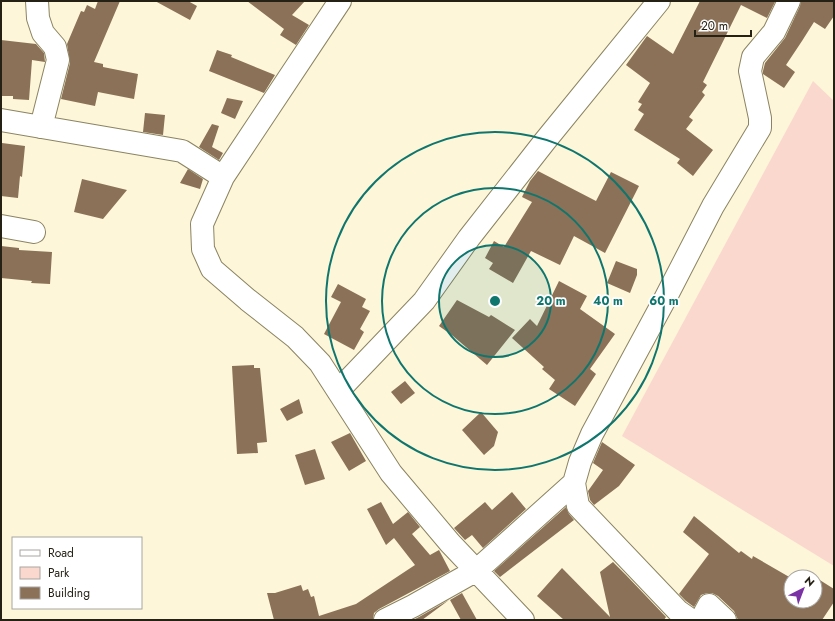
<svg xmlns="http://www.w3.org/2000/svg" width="835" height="621" font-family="Jost,sans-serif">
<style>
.green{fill:#fad8ce}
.building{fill:#8b7158}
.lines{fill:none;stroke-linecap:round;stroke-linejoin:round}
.minor-casing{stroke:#8b8361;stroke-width:24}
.minor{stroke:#fff;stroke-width:22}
.ring{fill:none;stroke:#0f766e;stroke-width:2}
.centre{fill:#0f766e;stroke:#fff;stroke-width:2}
.ring-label{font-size:12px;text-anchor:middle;font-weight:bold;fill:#0f766e;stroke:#fff;stroke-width:3.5;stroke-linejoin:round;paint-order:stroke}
</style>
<rect width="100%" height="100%" fill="#fdf6d9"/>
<!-- green -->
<path class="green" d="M 813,81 L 834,101 L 834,566 L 622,436 Z"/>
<!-- building -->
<path class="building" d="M 98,1 L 120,1 L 94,62 L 103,64 L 103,67 L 138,74 L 134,99 L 98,92 L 95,106 L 61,99 L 70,63 L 67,44 L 81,11 L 84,12 L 87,5 L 95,9 Z
M 155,1 L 188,1 L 197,6 L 190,20 Z
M 247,1 L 305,1 L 292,15 L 309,25 L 296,45 L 280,35 L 284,29 Z
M 700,1 L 775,2 L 767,18 L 741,5 L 703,82 L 707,85 L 702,92 L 705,95 L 689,117 L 693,120 L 686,129 L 713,150 L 693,176 L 677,163 L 680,159 L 634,130 L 644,114 L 638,110 L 642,104 L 638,102 L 650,83 L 626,65 L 647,36 L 673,54 Z
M 801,1 L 834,1 L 834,16 L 825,29 L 814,22 L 802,41 L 786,65 L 795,72 L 784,88 L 763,74 L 763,71 L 765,63 L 785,38 L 800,6 Z
M 1,40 L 36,44 L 44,53 L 45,62 L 32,60 L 29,100 L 13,99 L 13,96 L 1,96 Z
M 217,50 L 232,55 L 231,57 L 275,75 L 264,93 L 209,71 Z
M 227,98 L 243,101 L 235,119 L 221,113 Z
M 145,113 L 165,115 L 163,135 L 143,132 Z
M 212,124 L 219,126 L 212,147 L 223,153 L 219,160 L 199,147 Z
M 2,143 L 25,146 L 22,177 L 20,176 L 18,198 L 1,196 Z
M 188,169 L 203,179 L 200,189 L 180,183 Z
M 538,171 L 596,201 L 611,172 L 639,186 L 605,253 L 574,236 L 560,265 L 531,251 L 513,283 L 489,269 L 493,263 L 485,258 L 494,241 L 504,247 L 532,202 L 522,197 L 530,181 Z
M 82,179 L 127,190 L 103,219 L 74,212 Z
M 1,246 L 19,248 L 19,250 L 52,252 L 50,284 L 31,283 L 32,281 L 1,278 Z
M 616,261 L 637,269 L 637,275 L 630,293 L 607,283 Z
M 559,281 L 587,296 L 580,309 L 615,334 L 590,369 L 596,374 L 575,406 L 549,389 L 555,380 L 542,369 L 544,367 L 512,338 L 530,319 L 537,326 Z
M 338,284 L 366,299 L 362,307 L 370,311 L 360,329 L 364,332 L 354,350 L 324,334 L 341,302 L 331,297 Z
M 457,300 L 489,317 L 491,315 L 515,330 L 487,365 L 453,336 L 439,326 Z
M 254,365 L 254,368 L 260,368 L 267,442 L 257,443 L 258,453 L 237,454 L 232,366 Z
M 405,381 L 415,393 L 401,404 L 391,392 Z
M 299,399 L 303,413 L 287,421 L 280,409 Z
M 481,412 L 498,432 L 494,446 L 484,455 L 462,430 Z
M 350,433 L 366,461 L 349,471 L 331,442 Z
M 602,442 L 635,465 L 619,486 L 594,505 L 590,500 L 588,491 L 603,470 L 593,463 Z
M 315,449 L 325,479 L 305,485 L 295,455 Z
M 512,492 L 526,509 L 483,548 L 472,535 L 465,540 L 454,528 L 485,502 L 492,510 Z
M 381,502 L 393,524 L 408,512 L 420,527 L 412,534 L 430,555 L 439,550 L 450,571 L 379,609 L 374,613 L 373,620 L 274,620 L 267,593 L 275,593 L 301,585 L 303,591 L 308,589 L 311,597 L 314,596 L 319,616 L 356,604 L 415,565 L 394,538 L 386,545 L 367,509 Z
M 566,507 L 569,514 L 574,520 L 500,577 L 494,571 Z
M 694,516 L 739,553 L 741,551 L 752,559 L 753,556 L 791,578 L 791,601 L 815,601 L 815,577 L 834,589 L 834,602 L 822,620 L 738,620 L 734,611 L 718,596 L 712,593 L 707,593 L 701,595 L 694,607 L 686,601 L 679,594 L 709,554 L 683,532 Z
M 613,562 L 625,574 L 666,617 L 664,620 L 564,620 L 537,596 L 562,568 L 610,617 L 600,572 Z
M 462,593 L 477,620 L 461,620 L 450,600 Z
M 449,600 L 422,620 L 413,620 L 419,617 Z"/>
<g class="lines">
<defs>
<path id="minor" d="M 37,1 L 38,18 L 43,33 L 55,47 L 58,60 L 41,127
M 340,1 L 223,177 L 202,224 L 203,249 L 212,269 L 248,300 L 295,337 L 320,363 L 391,473 L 450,543 L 523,620
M 1,120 L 182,151 L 223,177
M 1,226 L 34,232
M 338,391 L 424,301 L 469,238 L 545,141 L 659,1
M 385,620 L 413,606 L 477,570 L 574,483
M 691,620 L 678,611 L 578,506 L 574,483 L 580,462 L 592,434 L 665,299 L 713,206 L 760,128 L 760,118 L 750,71 L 753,57 L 774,32 L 789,1
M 701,620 L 709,605 L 725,620"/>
</defs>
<!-- minor casing -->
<use href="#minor" class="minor-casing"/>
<!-- minor -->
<use href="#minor" class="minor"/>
</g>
<!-- distance rings -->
<circle cx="495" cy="301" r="56" fill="#0f766e" fill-opacity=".12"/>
<g class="ring">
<circle cx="495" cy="301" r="56"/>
<circle cx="495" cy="301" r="113"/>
<circle cx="495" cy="301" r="169"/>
</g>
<circle cx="495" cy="301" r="6" class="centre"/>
<g class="ring-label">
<text x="551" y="305">20 m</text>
<text x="608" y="305">40 m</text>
<text x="664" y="305">60 m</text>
</g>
<!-- border -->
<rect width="835" height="621" fill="none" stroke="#252114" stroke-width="4"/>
<!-- legend -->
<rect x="12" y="537" width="130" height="72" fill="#ffffff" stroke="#a8a6a1"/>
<rect x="20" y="550" width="20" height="6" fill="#ffffff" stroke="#a8a6a1"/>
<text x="48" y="557" font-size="12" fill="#252114">Road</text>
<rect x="20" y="567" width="20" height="12" fill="#fad8ce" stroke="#a8a6a1"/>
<text x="48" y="577" font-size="12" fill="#252114">Park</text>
<rect x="20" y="587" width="20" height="12" fill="#8b7158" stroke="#a8a6a1"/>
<text x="48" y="597" font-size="12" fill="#252114">Building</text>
<!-- north arrow -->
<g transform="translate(803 589) rotate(42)"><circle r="19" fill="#ffffff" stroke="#a8a6a1"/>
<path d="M0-3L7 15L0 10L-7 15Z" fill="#7a32a4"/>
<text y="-6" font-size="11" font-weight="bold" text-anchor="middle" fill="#252114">N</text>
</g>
<!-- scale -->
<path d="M695 30v6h56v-6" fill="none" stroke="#252114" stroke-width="2"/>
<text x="701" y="30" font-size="12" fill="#252114" stroke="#ffffff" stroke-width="3" paint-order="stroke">20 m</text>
</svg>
